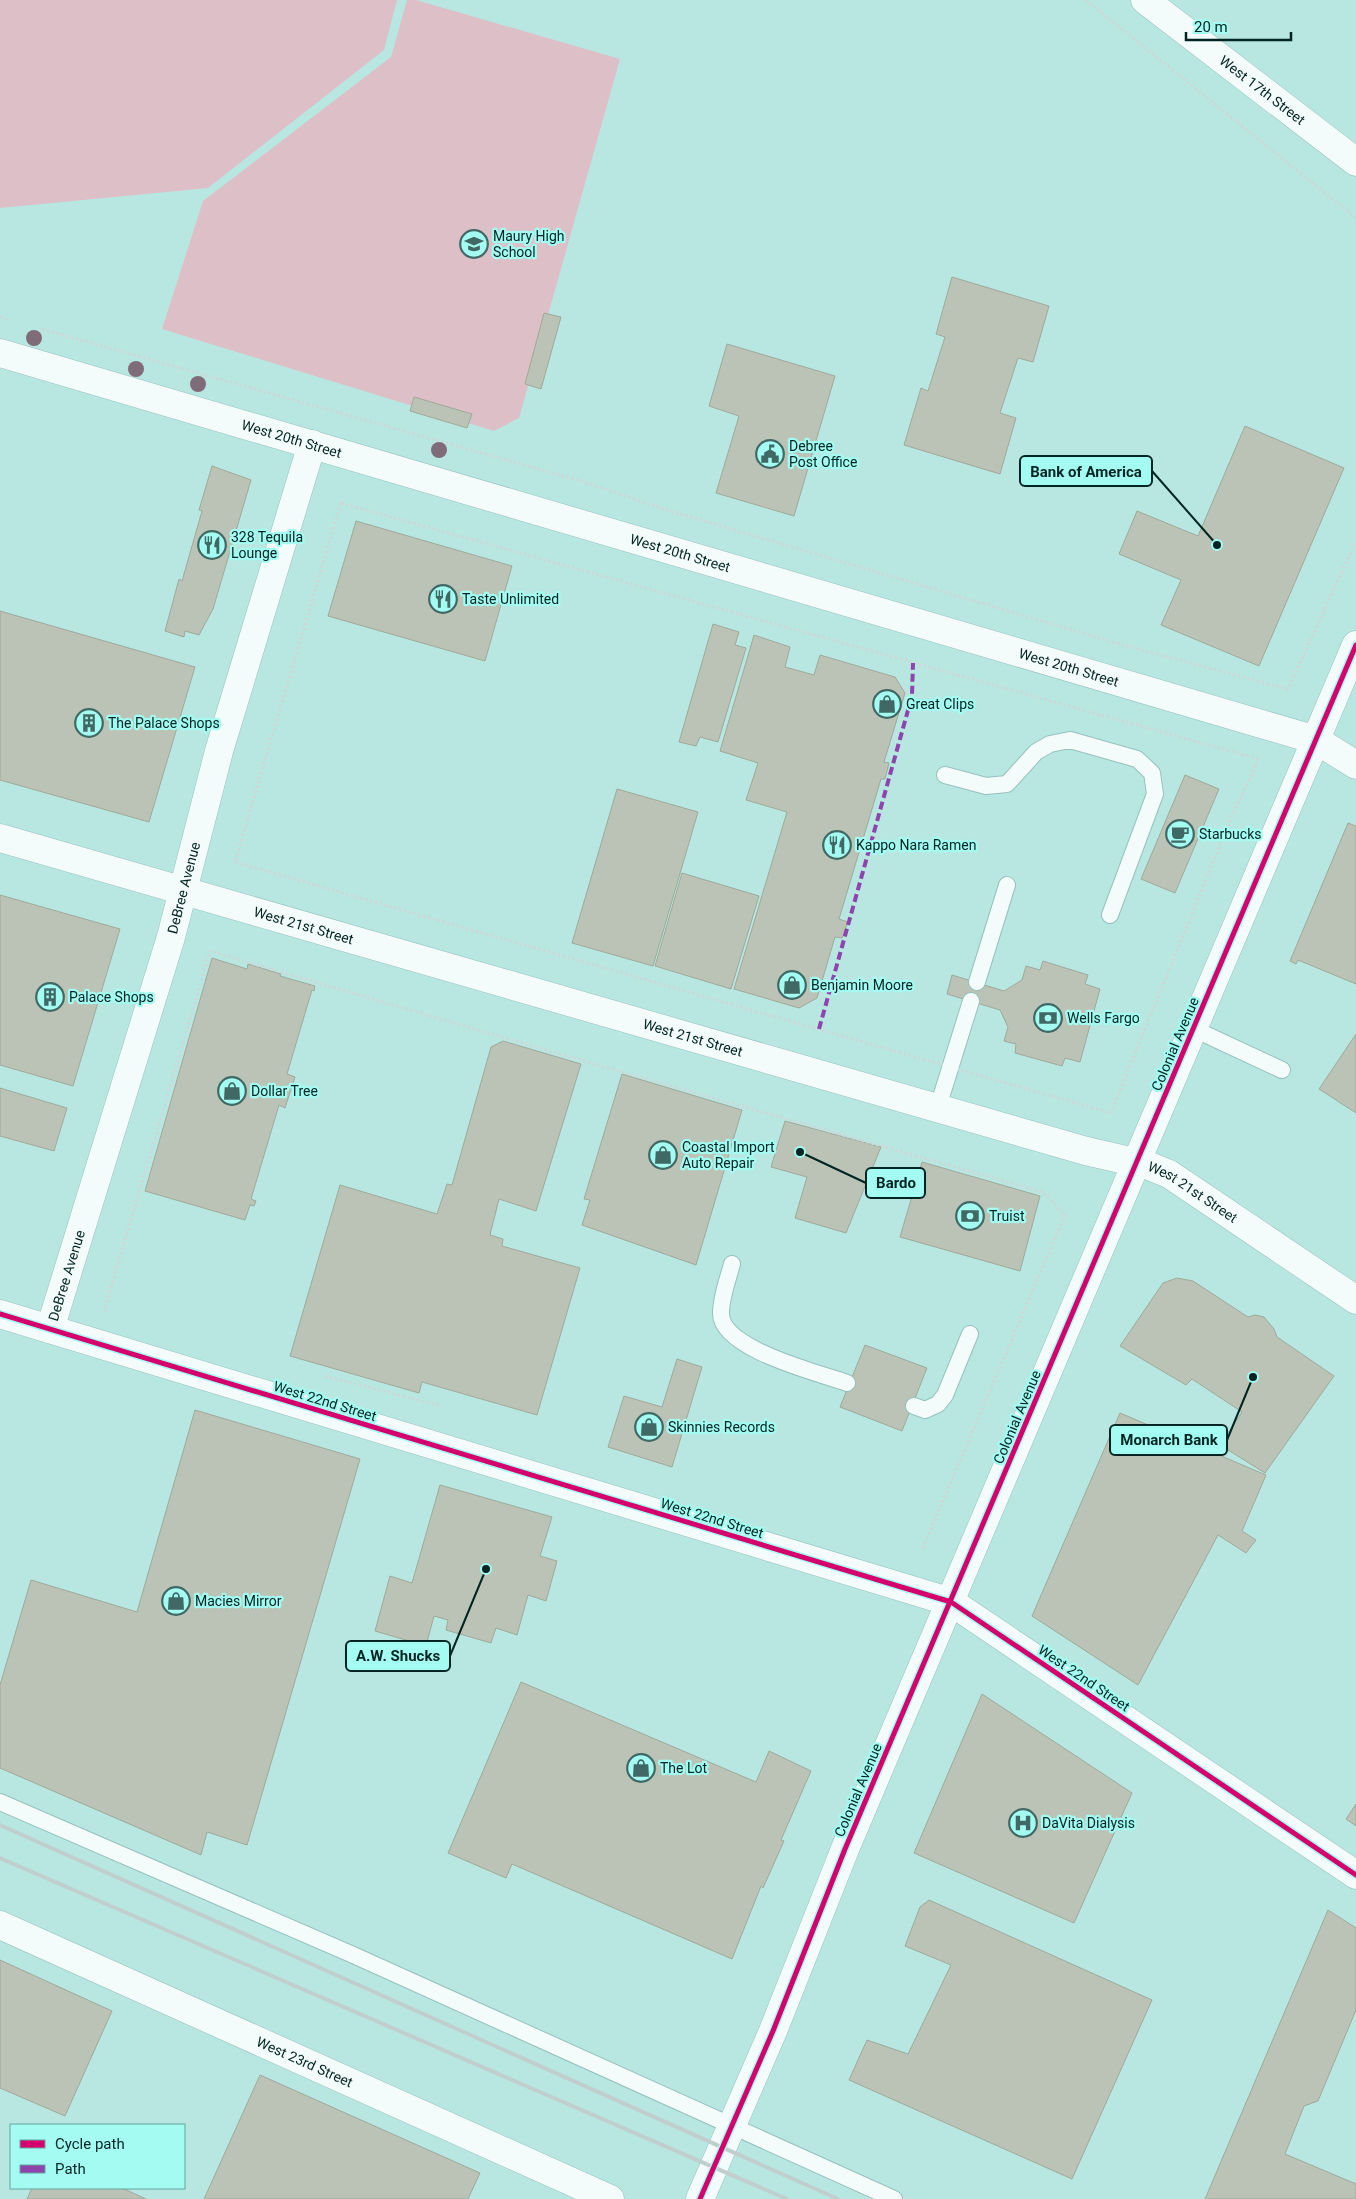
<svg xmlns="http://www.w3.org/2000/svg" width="1356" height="2199" font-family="Roboto,sans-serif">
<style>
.green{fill:#ddbfc8}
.building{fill:#bac3b5;stroke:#9fa99a}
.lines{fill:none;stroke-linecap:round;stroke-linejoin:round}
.lane-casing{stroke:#95c1bd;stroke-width:18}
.street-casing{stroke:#95c1bd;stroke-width:29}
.secondary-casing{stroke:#95c1bd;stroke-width:29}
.path{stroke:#cad9d8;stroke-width:3;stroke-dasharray:2.5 2.5;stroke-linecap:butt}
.lane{stroke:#f4fbfb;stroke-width:16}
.street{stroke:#f4fbfb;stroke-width:28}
.secondary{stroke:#f4fbfb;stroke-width:28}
.rail{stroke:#c0cfce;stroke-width:4}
.quiet{stroke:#8e44ad;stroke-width:4;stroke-dasharray:8 4;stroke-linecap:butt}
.cycleway-casing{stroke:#a4fbf1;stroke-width:8}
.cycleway{stroke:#d6006c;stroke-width:5}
.tree{fill:#7f6c78}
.labels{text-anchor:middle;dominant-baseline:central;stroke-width:4.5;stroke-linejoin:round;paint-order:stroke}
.street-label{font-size:14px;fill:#002522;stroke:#a4fbf1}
.poi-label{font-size:14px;fill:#002522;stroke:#a4fbf1;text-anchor:start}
.leader{fill:none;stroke:#002522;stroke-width:2}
.callout-dot{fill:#002522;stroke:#a4fbf1;stroke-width:2}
.callout{fill:#a4fbf1;stroke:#002522;stroke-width:2}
.callout-label{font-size:15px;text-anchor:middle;font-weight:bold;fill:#002522}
</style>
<rect width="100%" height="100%" fill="#b8e7e2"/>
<!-- green -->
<path class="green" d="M 0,0 L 397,0 L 384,50 L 208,188 L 0,208 Z
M 407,0 L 416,0 L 620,59 L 519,418 L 494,431 L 162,329 L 203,201 L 391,57 Z"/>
<!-- building -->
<path class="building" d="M 952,277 L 1049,306 L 1033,362 L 1018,358 L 1000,413 L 1016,418 L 1000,474 L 904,445 L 921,388 L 928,391 L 945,337 L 936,334 Z
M 544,313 L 561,317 L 541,389 L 525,384 Z
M 727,344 L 835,376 L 794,516 L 716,493 L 739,416 L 709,406 Z
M 414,397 L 472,414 L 467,428 L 410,411 Z
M 1245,426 L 1344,468 L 1259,666 L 1161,625 L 1181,580 L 1119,554 L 1137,511 L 1198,536 Z
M 212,466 L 251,480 L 213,609 L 199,635 L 185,631 L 184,637 L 165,631 L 179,579 L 182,581 L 202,511 L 199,510 Z
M 356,521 L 512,566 L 485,661 L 328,616 Z
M 0,611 L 195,667 L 149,822 L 0,780 Z
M 713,624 L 739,632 L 735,645 L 746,648 L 718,742 L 700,737 L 696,746 L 679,742 Z
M 754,635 L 790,647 L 785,667 L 814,675 L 820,655 L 895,677 L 905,693 L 884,762 L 889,763 L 885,779 L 881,779 L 839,919 L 848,922 L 842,938 L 835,937 L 817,998 L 799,1008 L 734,989 L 787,812 L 746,800 L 758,763 L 720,751 Z
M 1185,775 L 1219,789 L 1175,893 L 1141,879 Z
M 617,789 L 698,812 L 653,966 L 572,943 Z
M 1348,823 L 1356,826 L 1356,984 L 1298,960 L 1296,964 L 1290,961 Z
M 682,873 L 759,896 L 731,989 L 655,966 Z
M 0,895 L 120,929 L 73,1086 L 0,1065 Z
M 212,958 L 247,969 L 248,964 L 281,974 L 280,976 L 315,986 L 314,991 L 312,990 L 287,1074 L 295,1077 L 285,1108 L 279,1105 L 251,1199 L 256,1201 L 254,1206 L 250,1205 L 245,1220 L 145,1191 Z
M 1043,961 L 1088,975 L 1085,984 L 1100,989 L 1080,1062 L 1065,1058 L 1062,1066 L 1015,1053 L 1016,1044 L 1004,1041 L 1008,1027 L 1000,1010 L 947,994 L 952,975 L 1004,991 L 1022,980 L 1026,966 L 1040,970 Z
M 1356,1034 L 1356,1113 L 1319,1089 Z
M 503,1041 L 581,1064 L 536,1211 L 499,1199 L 490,1235 L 503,1239 L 502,1246 L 580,1268 L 537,1415 L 422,1382 L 419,1393 L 290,1356 L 340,1185 L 437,1214 L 447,1184 L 452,1185 L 491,1047 Z
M 622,1074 L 742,1110 L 696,1265 L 582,1225 L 590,1200 L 584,1199 Z
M 0,1088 L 67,1108 L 54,1151 L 0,1136 Z
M 785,1121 L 881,1147 L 846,1233 L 795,1218 L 807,1177 L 771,1167 Z
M 922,1162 L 1040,1196 L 1020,1271 L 900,1237 Z
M 1177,1278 L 1193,1281 L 1248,1317 L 1255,1315 L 1264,1317 L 1274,1329 L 1277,1337 L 1334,1376 L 1265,1473 L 1220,1445 L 1242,1412 L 1192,1379 L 1186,1385 L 1120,1346 L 1163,1283 Z
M 865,1345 L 927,1368 L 902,1431 L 840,1407 Z
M 677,1359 L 702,1367 L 672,1467 L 608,1447 L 624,1396 L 662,1407 Z
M 195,1410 L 360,1459 L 247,1845 L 207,1832 L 201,1855 L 0,1768 L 0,1685 L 31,1580 L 137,1612 Z
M 1120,1413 L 1266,1475 L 1242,1531 L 1256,1540 L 1246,1553 L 1218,1535 L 1138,1685 L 1032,1616 Z
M 440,1485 L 552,1517 L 540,1556 L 557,1561 L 546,1601 L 528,1595 L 517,1635 L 496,1628 L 491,1643 L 446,1630 L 448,1620 L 434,1616 L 426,1646 L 375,1631 L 390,1576 L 412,1583 Z
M 521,1682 L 756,1782 L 769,1751 L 811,1771 L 781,1840 L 784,1841 L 763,1888 L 761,1886 L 732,1959 L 512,1864 L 506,1878 L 448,1853 Z
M 982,1694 L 1132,1793 L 1074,1923 L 914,1853 Z
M 1356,1804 L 1356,1826 L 1346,1819 Z
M 929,1900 L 1152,2000 L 1072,2179 L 849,2080 L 867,2040 L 908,2054 L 951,1965 L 905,1946 L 920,1907 Z
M 1328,1910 L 1356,1928 L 1356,2010 L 1318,2101 L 1304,2106 L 1285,2154 L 1356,2184 L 1356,2199 L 1205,2199 Z
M 0,1960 L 112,2011 L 65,2116 L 0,2088 Z
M 260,2075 L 480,2173 L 468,2199 L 204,2199 Z
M 32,2188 L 122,2188 L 146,2199 L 27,2199 Z"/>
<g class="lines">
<defs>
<path id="lane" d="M 945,775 L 986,786 L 1007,784 L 1036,752 L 1050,744 L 1070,740 L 1137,759 L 1152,773 L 1155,794 L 1110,915
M 977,982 L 1007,885
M 1194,1029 L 1282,1070
M 938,1107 L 971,1001
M 732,1264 C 728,1279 721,1297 721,1313 C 720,1349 819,1373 847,1383
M 914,1406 L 925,1410 L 938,1404 L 945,1395 L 970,1334
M 0,1802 L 351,1954 L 894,2199"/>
<g id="street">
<path id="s1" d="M 1145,0 L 1356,162"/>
<path id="s2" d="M 0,353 L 1316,740 L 1356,765"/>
<path d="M 0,1314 L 951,1602 L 1356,1875"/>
<path id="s3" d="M 50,1329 L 171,937 L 219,751 L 312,444"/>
<path id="s4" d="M 0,1925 L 610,2199"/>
</g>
<g id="secondary">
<path id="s5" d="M 0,838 L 1086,1151 L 1147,1165 L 1169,1174 L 1356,1300"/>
<path d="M 700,2199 L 773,2031 L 845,1849 L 1356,645"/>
</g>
</defs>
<!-- lane casing -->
<use href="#lane" class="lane-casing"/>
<!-- street casing -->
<use href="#street" class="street-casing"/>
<!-- secondary casing -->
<use href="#secondary" class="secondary-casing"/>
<!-- path -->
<path class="path" d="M 1086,0 L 1356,218
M 0,317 L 9,320
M 42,329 L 581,481 L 664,509 L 1123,645 L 1288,689 L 1356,541
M 341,503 L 1259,759 L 1231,818 L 1111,1113 L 235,862 Z
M 104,1312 L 210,951 L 580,1060 L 1043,1192 L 1065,1215 L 922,1550
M 325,1376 L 441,1406"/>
<!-- lane -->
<use href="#lane" class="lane"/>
<!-- street -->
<use href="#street" class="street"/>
<!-- secondary -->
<use href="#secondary" class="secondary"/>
<!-- rail -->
<path class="rail" d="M 0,1825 L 838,2199
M 0,1858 L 787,2199"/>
<!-- quiet -->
<path class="quiet" d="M 819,1029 L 912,696 L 913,663"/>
<defs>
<path id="cycleway" d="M 0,1314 L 951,1602 L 1356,1875
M 700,2199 L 773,2031 L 845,1849 L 1356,645"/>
</defs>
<!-- cycleway casing -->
<use href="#cycleway" class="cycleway-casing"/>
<!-- cycleway -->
<use href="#cycleway" class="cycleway"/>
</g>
<!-- trees -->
<g class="tree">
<circle cx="34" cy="338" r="8"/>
<circle cx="136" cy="369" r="8"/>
<circle cx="198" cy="384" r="8"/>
<circle cx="439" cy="450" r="8"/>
</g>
<!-- icons -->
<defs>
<symbol id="school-ring" viewBox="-11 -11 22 22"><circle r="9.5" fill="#a4fbf1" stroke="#406965" stroke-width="1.5"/><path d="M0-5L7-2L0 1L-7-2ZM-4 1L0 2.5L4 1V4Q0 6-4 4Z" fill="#406965"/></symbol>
<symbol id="civic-ring" viewBox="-11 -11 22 22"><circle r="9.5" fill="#a4fbf1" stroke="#406965" stroke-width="1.5"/><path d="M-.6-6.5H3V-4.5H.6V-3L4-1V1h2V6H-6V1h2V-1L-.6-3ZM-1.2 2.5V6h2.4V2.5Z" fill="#406965"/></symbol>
<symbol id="restaurant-ring" viewBox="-11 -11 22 22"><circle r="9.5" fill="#a4fbf1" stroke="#406965" stroke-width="1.5"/><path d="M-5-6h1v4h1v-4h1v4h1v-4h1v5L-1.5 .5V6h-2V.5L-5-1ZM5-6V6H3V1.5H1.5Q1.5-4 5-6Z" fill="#406965"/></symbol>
<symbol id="shop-ring" viewBox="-11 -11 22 22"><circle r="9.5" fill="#a4fbf1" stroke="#406965" stroke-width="1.5"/><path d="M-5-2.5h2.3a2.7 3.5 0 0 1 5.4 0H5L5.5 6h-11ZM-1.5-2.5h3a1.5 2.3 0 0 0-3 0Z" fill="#406965"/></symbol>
<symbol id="building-ring" viewBox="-11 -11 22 22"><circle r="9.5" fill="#a4fbf1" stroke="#406965" stroke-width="1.5"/><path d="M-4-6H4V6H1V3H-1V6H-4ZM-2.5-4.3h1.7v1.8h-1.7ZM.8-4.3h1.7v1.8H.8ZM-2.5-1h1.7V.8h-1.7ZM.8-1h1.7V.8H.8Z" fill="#406965"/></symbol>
<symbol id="cafe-ring" viewBox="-11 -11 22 22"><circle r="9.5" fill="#a4fbf1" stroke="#406965" stroke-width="1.5"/><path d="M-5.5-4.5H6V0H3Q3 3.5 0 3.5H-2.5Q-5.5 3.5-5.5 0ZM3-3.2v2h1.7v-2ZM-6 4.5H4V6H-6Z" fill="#406965"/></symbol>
<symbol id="bank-ring" viewBox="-11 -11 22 22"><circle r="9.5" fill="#a4fbf1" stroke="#406965" stroke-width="1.5"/><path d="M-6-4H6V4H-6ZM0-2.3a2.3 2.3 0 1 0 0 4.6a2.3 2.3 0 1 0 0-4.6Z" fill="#406965"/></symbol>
<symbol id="hospital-ring" viewBox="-11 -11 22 22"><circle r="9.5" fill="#a4fbf1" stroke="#406965" stroke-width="1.5"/><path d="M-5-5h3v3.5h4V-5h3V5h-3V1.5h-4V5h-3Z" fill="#406965"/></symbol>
</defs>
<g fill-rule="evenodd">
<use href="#school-ring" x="458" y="228" width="32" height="32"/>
<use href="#civic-ring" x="754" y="438" width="32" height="32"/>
<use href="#restaurant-ring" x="196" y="529" width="32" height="32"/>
<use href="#restaurant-ring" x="427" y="583" width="32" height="32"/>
<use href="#shop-ring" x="871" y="688" width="32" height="32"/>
<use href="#building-ring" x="73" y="707" width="32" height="32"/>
<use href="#cafe-ring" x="1164" y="818" width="32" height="32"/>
<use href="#restaurant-ring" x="821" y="829" width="32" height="32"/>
<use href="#shop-ring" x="776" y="969" width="32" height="32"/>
<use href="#building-ring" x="34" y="981" width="32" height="32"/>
<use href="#bank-ring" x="1032" y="1002" width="32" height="32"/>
<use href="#shop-ring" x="216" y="1075" width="32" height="32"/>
<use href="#shop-ring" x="647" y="1139" width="32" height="32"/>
<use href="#bank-ring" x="954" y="1200" width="32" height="32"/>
<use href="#shop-ring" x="633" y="1411" width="32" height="32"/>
<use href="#shop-ring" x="160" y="1585" width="32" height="32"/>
<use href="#shop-ring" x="625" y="1752" width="32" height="32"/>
<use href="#hospital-ring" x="1007" y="1807" width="32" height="32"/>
</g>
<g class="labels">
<!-- street labels -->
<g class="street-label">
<text stroke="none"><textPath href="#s1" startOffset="148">West 17th Street</textPath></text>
<text stroke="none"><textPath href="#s2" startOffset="304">West 20th Street</textPath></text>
<text stroke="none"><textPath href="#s2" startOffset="709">West 20th Street</textPath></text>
<text stroke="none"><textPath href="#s2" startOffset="1114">West 20th Street</textPath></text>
<text stroke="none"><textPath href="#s3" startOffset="461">DeBree Avenue</textPath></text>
<text stroke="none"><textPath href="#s5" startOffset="316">West 21st Street</textPath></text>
<text stroke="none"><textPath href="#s5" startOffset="721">West 21st Street</textPath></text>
<text transform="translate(1175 1044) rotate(-67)">Colonial Avenue</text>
<text stroke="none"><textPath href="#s5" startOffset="1246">West 21st Street</textPath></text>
<text stroke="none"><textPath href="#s3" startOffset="56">DeBree Avenue</textPath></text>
<text transform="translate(325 1401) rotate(17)">West 22nd Street</text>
<text transform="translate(1017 1417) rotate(-67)">Colonial Avenue</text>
<text transform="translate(712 1518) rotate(17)">West 22nd Street</text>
<text transform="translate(1084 1678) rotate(34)">West 22nd Street</text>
<text transform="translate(858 1790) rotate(-67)">Colonial Avenue</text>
<text stroke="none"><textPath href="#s4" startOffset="334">West 23rd Street</textPath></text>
</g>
<!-- poi labels -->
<g class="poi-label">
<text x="493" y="236">Maury High<tspan x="493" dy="16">School</tspan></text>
<text x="789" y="446">Debree<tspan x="789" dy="16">Post Office</tspan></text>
<text x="231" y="537">328 Tequila<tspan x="231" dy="16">Lounge</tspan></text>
<text x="462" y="599">Taste Unlimited</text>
<text x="906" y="704">Great Clips</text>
<text x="108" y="723">The Palace Shops</text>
<text x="1199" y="834">Starbucks</text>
<text x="856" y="845">Kappo Nara Ramen</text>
<text x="811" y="985">Benjamin Moore</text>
<text x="69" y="997">Palace Shops</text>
<text x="1067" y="1018">Wells Fargo</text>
<text x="251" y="1091">Dollar Tree</text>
<text x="682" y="1147">Coastal Import<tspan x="682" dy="16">Auto Repair</tspan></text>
<text x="989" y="1216">Truist</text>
<text x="668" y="1427">Skinnies Records</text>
<text x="195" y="1601">Macies Mirror</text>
<text x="660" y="1768">The Lot</text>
<text x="1042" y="1823">DaVita Dialysis</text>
</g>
</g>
<!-- callouts -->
<path class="leader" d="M1217 545L1152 471M800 1152L866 1183M1253 1377L1227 1440M486 1569L450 1656"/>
<g class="callout-dot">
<circle cx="1217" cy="545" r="5"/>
<circle cx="800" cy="1152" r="5"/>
<circle cx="1253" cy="1377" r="5"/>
<circle cx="486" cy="1569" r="5"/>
</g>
<g class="callout">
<rect x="1020" y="456" width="132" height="30" rx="5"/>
<rect x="866" y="1168" width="59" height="30" rx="5"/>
<rect x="1110" y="1425" width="117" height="30" rx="5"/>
<rect x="346" y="1641" width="104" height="30" rx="5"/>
</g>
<g class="callout-label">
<text x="1086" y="477">Bank of America</text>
<text x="896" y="1188">Bardo</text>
<text x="1169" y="1445">Monarch Bank</text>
<text x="398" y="1661">A.W. Shucks</text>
</g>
<!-- legend -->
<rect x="10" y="2124" width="175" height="65" fill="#a4fbf1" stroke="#62a59e"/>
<rect x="20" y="2140" width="25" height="8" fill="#d6006c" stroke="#62a59e"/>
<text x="55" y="2149" font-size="15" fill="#002522">Cycle path</text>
<rect x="20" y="2165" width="25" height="8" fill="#8e44ad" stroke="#62a59e"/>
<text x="55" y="2174" font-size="15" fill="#002522">Path</text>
<!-- scale -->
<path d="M1186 32v8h105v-8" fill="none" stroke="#002522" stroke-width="2.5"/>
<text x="1194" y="32" font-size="15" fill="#002522" stroke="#a4fbf1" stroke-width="4" paint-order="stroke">20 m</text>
</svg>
